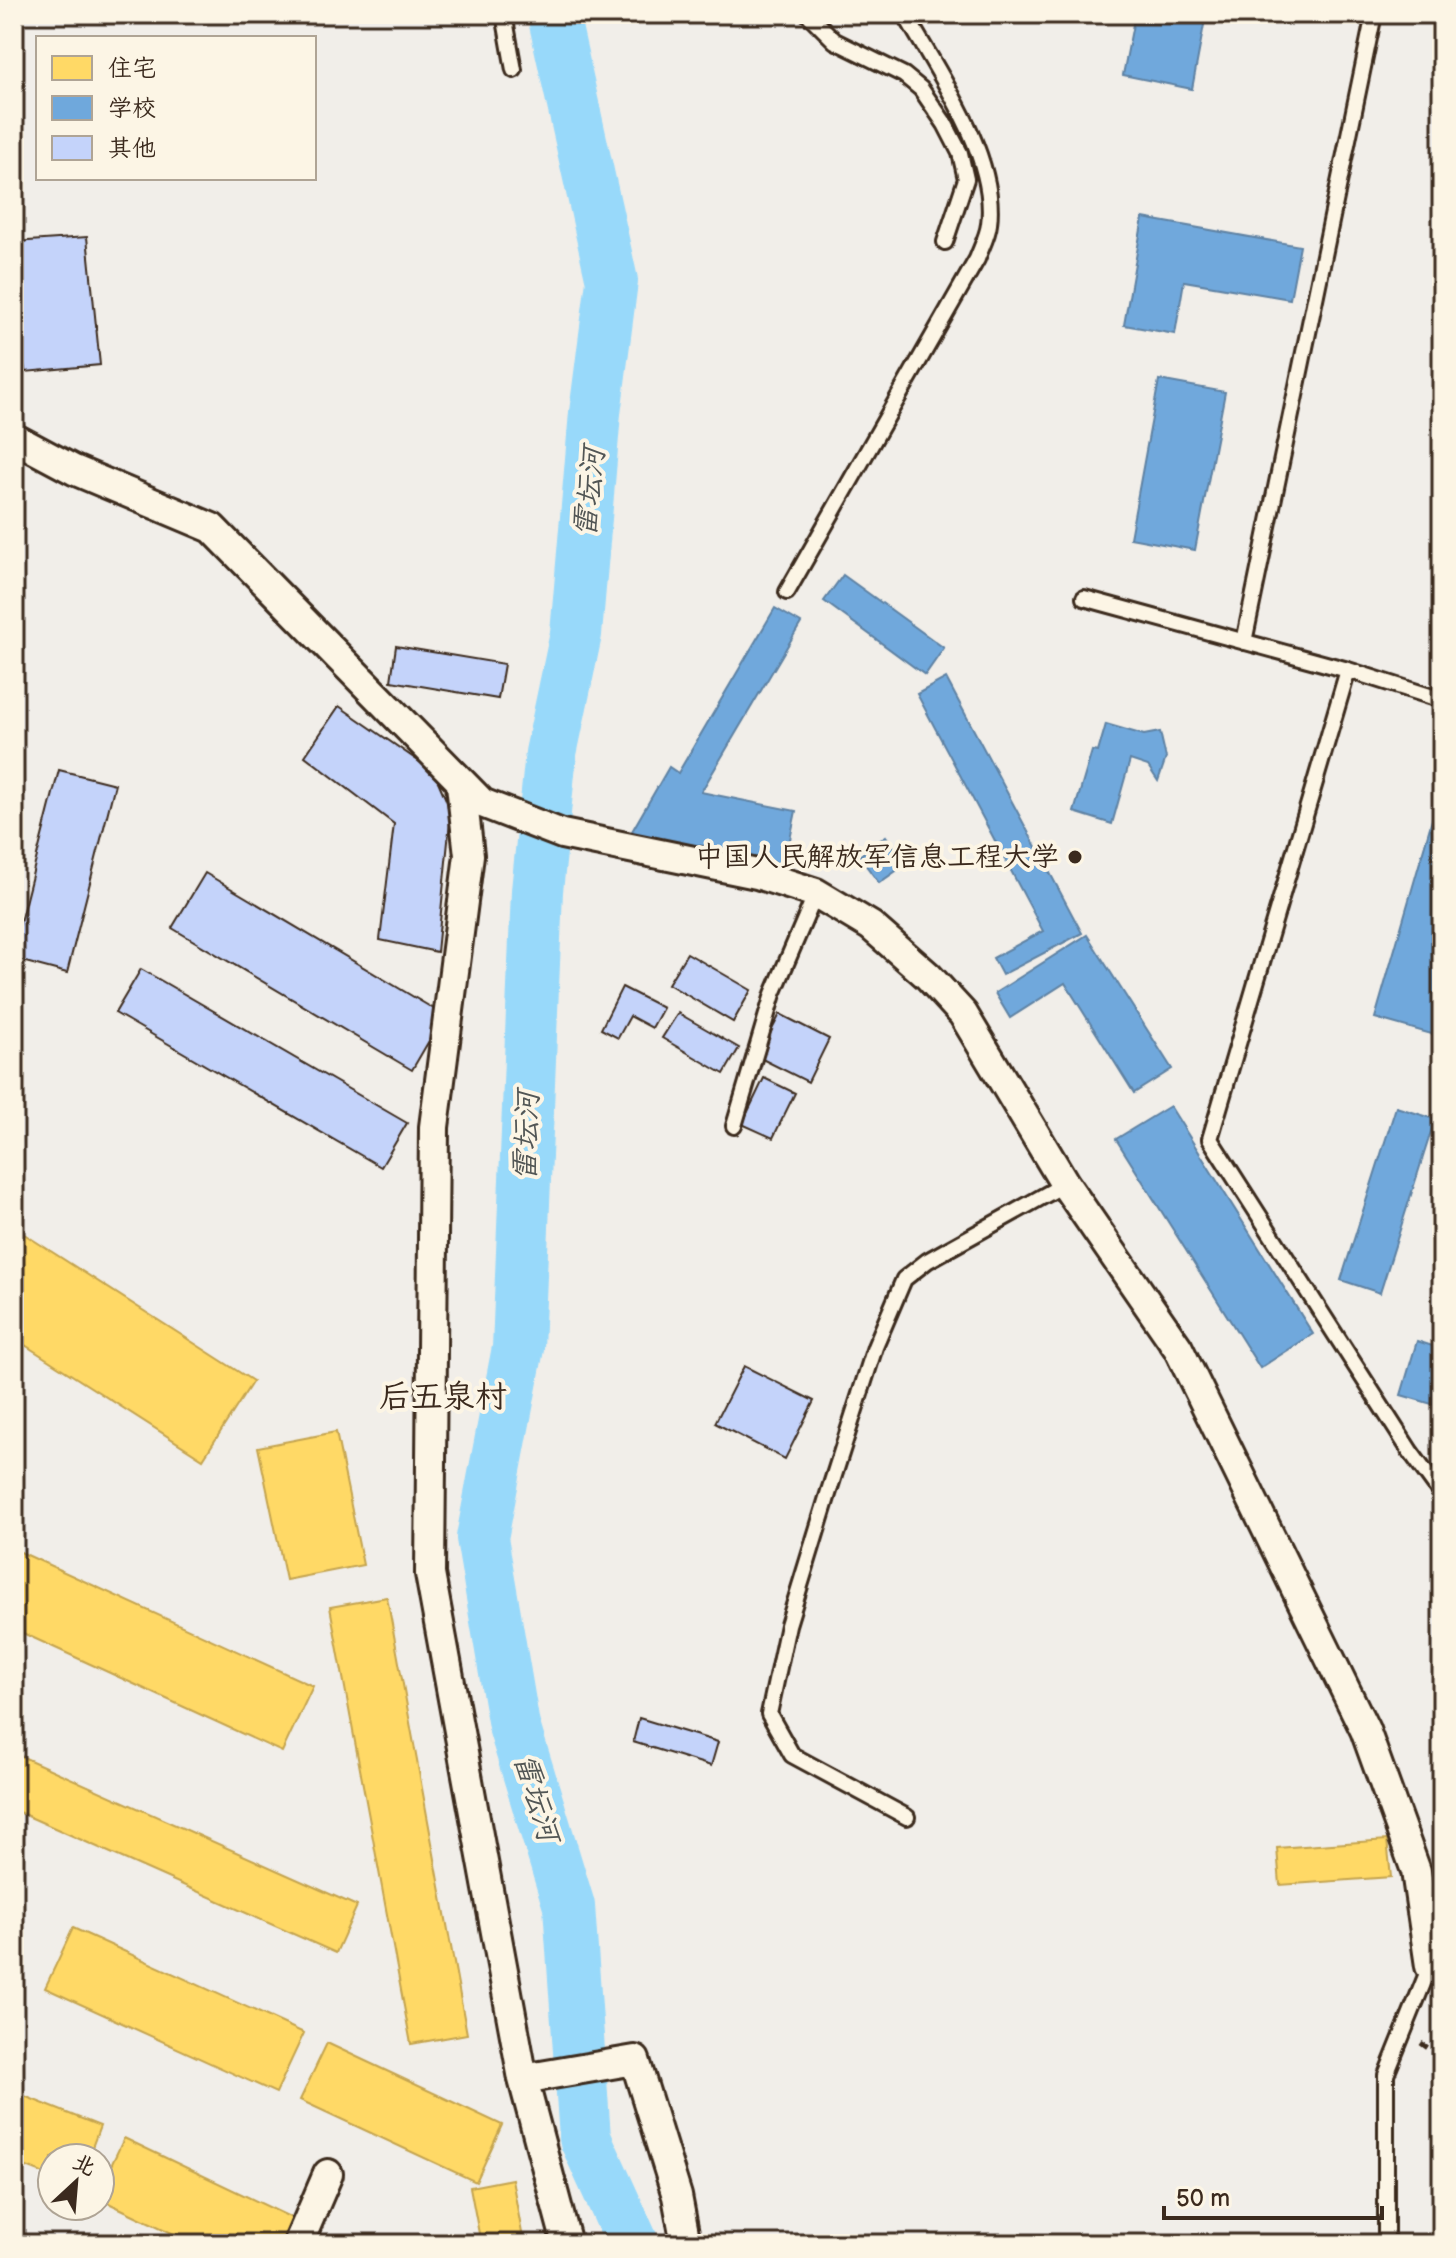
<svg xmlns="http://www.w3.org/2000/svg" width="1456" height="2258" font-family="'Balsamiq Sans','LXGW WenKai TC',sans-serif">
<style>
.homes{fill:#ffd966;stroke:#c4a450;stroke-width:2}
.schools{fill:#6fa8dc;stroke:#5f82a3;stroke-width:2}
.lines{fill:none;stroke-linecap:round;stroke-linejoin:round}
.river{stroke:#98d9fa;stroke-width:52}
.building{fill:#c4d3fa;stroke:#3b2a1e;stroke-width:2}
.lane-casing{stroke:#3b2a1e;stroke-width:20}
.street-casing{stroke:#3b2a1e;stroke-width:34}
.path{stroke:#3b2a1e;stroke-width:5;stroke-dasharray:8 6;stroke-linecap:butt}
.lane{stroke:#fcf5e5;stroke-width:14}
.street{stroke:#fcf5e5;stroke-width:28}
.poi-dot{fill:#3b2a1e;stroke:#fcf5e5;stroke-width:3}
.labels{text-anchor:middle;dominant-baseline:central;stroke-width:8;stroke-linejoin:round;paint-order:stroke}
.poi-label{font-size:28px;fill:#3b2a1e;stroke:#fcf5e5;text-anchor:end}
.water-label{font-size:30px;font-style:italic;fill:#525655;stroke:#fcf5e5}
.quarter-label{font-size:32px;fill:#3b2a1e;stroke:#fcf5e5}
</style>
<rect width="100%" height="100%" fill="#f1eee9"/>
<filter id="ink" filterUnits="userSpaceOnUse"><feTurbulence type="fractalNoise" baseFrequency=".0125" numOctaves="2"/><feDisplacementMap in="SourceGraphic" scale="16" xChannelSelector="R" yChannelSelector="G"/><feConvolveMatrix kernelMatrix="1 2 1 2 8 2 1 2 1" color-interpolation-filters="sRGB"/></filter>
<g filter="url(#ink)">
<!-- homes -->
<path class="homes" d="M 21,1232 L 253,1381 L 203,1459 L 14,1338 L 14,1244 Z
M 336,1432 L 363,1565 L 286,1580 L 258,1447 Z
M 14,1549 L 313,1686 L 282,1752 L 14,1629 Z
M 387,1597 L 467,2034 L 411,2044 L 330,1607 Z
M 14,1753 L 357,1906 L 336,1953 L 14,1810 Z
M 1387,1840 L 1391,1877 L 1280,1885 L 1277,1848 Z
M 73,1928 L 304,2033 L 276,2093 L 45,1988 Z
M 327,2043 L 502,2125 L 476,2182 L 300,2100 Z
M 14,2092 L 100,2126 L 88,2158 L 52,2158 L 52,2177 L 14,2162 Z
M 124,2138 L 292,2218 L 280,2244 L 195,2244 L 100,2199 L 100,2189 Z
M 512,2179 L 524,2244 L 481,2244 L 470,2187 Z"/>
<!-- schools -->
<path class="schools" d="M 1135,14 L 1206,14 L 1192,89 L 1123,75 Z
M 1143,218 L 1300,246 L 1290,299 L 1184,281 L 1175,334 L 1124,325 Z
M 1159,380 L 1225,392 L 1195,550 L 1130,538 Z
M 843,575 L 944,648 L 925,675 L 824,601 Z
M 775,608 L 801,623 L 701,792 L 796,811 L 784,868 L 634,837 L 631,833 L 669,767 L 678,773 Z
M 946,678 L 1082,933 L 1002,975 L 993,958 L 1043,931 L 917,694 Z
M 1106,724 L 1144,735 L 1160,732 L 1166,758 L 1158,781 L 1148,766 L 1130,760 L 1112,824 L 1074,812 L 1092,751 L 1098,752 Z
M 1442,785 L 1442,1037 L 1375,1018 Z
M 886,836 L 906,864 L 879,883 L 859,856 Z
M 1087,935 L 1172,1069 L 1134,1093 L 1065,983 L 1010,1018 L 995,993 Z
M 1170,1106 L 1313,1334 L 1260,1368 L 1116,1139 Z
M 1396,1107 L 1435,1119 L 1380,1293 L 1341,1280 Z
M 1417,1341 L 1442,1349 L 1442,1407 L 1401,1395 Z"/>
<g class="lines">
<!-- river -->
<path class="river" d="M 553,14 L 612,281 L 595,413 L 576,634 L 551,753 L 537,891 L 518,1348 L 482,1538 L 514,1726 L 569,1906 L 585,2138 L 633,2244"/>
</g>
<!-- building -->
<path class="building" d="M 87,237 L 100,365 L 25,372 L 14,293 L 14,242 Z
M 396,646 L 504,664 L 498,699 L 391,681 Z
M 339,706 L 434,772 L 451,811 L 437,952 L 380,940 L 394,824 L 305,756 Z
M 59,770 L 115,784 L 67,973 L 14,959 L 14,946 Z
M 205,873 L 444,1015 L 412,1070 L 172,928 Z
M 687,953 L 751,990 L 733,1022 L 668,984 Z
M 141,969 L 407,1123 L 381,1167 L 115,1013 Z
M 622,987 L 663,1008 L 652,1028 L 630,1016 L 618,1038 L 601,1029 Z
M 678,1013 L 739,1048 L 724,1074 L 662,1038 Z
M 780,1014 L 829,1039 L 808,1082 L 758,1057 Z
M 764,1078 L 795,1093 L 773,1138 L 742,1124 Z
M 744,1366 L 814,1401 L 785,1459 L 715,1423 Z
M 639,1718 L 718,1742 L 711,1766 L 633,1742 Z"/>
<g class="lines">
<defs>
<path id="lane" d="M 504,14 L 514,70
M 808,14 L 835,41 L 904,75 L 921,89 L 945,124 L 960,153 L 966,179 L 945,242
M 787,592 L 977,259 C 981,248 988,235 989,224 C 998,157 937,71 905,14
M 1084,598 L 1348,670 L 1442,700
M 1244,642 L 1374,14
M 1348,670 L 1210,1139 L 1410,1451 L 1442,1495
M 734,1126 L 773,994 L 816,893
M 907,1817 L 792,1755 L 769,1714 L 788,1625 L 829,1491 L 875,1347 L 904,1279 L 927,1261 L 1065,1184
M 1386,2244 L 1386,2075 L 1430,1966"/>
<path id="street" d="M 14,438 L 74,470 L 212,528 L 482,803 L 562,834 L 757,874 L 816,893 L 871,926 L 928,976 L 963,1014 L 1065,1184 L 1178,1348 L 1365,1730 L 1416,1871 L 1430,1966
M 461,785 L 469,855 L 434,1127 L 430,1574 L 523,2079 L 567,2244
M 523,2079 L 635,2060 L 677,2196 L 686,2244
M 298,2244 L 328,2174"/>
</defs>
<!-- lane casing -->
<use href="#lane" class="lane-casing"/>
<!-- street casing -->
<use href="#street" class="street-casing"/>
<!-- path -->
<path class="path" d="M 1421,2043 L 1442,2058"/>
<!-- lane -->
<use href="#lane" class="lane"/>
<!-- street -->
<use href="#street" class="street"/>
</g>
</g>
<!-- markers -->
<circle class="poi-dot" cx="1075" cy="857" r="8"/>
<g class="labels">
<!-- poi labels -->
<g class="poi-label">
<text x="1059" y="857">中国人民解放军信息工程大学</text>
</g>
<!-- water labels -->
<g class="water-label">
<text transform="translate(590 492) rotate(-84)">雷坛河</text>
<text transform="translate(527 1136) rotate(-88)">雷坛河</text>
<text transform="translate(536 1798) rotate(73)">雷坛河</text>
</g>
<!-- quarter labels -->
<g class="quarter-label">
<text x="443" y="1397">后五泉村</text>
</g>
</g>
<!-- margin -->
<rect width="1456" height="2258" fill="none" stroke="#fcf5e5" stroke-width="48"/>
<rect x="24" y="24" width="1408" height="2210" fill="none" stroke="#3b2a1e" stroke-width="3" filter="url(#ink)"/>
<!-- legend -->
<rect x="36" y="36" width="280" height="144" fill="#fcf5e5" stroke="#afa495" stroke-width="2"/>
<rect x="52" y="56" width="40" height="24" fill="#ffd966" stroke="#afa495" stroke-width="2"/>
<text x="108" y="76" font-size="24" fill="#3b2a1e">住宅</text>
<rect x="52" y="96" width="40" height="24" fill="#6fa8dc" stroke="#afa495" stroke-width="2"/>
<text x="108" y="116" font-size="24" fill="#3b2a1e">学校</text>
<rect x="52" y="136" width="40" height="24" fill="#c4d3fa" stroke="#afa495" stroke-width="2"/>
<text x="108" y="156" font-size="24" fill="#3b2a1e">其他</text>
<!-- north arrow -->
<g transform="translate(76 2182) rotate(26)"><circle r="38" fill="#fcf5e5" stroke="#afa495" stroke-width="2"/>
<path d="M0-6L14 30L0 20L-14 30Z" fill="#3b2a1e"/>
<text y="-12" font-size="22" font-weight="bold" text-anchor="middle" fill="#3b2a1e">北</text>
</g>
<!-- scale -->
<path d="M1164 2206v12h218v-12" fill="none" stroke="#3b2a1e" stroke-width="4"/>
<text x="1176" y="2206" font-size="24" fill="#3b2a1e" stroke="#fcf5e5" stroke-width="6" paint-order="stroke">50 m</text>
</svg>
